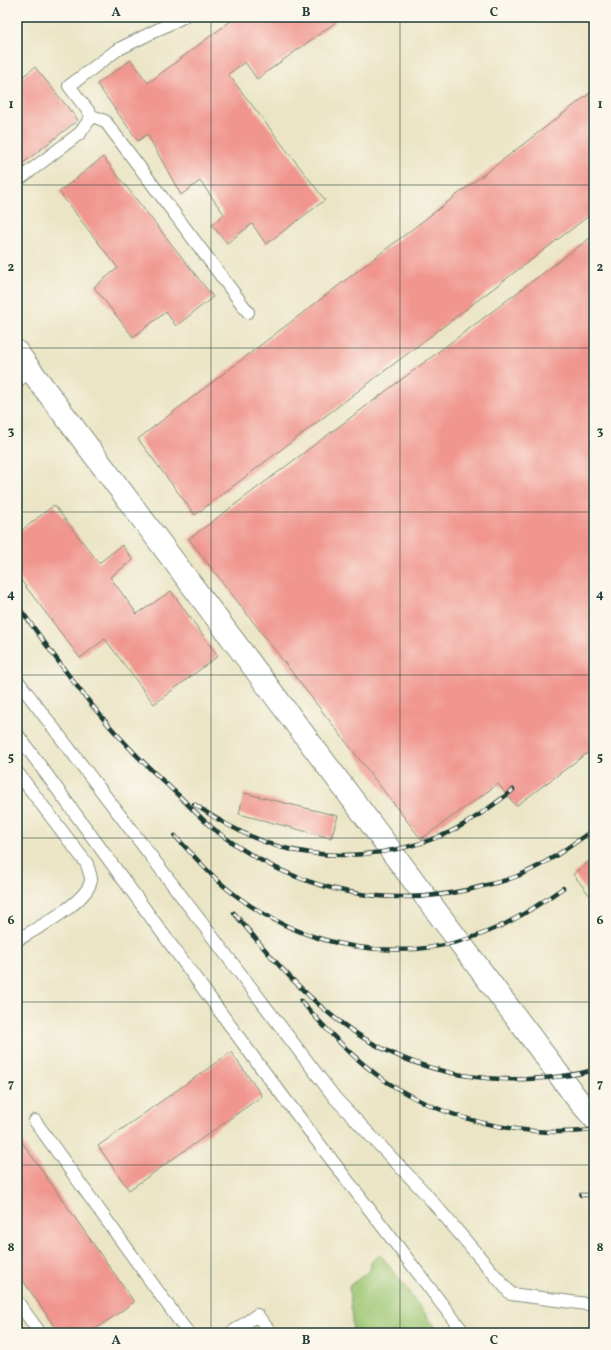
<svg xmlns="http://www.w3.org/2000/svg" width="611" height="1350" font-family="Vollkorn,serif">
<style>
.green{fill:#9cc672;stroke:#5e8253}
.building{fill:#f0968f}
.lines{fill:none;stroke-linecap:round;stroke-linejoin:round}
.lane-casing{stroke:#85917d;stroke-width:14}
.street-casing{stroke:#85917d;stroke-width:24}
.lane{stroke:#fff;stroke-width:12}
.street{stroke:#fff;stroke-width:22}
.rail-casing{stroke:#1f3d34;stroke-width:4.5}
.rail{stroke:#fbf7ec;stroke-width:3;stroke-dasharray:9;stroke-linecap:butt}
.grid{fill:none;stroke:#1f3d34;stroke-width:1;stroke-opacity:0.55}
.neatline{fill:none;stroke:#1f3d34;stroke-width:1.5}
.grid-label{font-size:13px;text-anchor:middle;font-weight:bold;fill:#1f3d34}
</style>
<rect width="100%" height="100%" fill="#fbf7ec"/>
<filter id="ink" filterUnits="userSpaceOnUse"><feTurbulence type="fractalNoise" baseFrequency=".025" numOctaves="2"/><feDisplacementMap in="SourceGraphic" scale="8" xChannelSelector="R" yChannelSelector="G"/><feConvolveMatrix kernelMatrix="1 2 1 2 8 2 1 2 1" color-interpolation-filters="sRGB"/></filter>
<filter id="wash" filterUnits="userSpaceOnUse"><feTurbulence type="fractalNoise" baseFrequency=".012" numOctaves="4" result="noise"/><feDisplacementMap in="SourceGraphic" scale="16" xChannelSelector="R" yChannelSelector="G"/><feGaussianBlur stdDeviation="0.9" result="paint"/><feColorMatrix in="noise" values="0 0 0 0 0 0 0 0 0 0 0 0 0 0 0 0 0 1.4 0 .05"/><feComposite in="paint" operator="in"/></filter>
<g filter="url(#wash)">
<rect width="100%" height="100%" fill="#ebe5c6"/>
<!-- green -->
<path class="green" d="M 380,1254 L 440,1333 L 353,1333 L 349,1286 L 370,1270 L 371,1262 Z"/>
<g id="blocks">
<!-- building -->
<path class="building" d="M 236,17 L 332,17 L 336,22 L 257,79 L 245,62 L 228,74 L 325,200 L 266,244 L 252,224 L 227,243 L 212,225 L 224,214 L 200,181 L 181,195 L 147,134 L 138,141 L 97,84 L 131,60 L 148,83 Z
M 35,67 L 78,120 L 17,168 L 17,81 Z
M 594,90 L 594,212 L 195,515 L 138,439 Z
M 103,157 L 213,297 L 176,326 L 166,312 L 133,337 L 94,287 L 118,268 L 59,192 Z
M 594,235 L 594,748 L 516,806 L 498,784 L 421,839 L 189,539 Z
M 54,505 L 99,563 L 122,545 L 133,560 L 110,577 L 137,614 L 171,591 L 218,656 L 154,704 L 105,639 L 80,658 L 17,575 L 17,534 Z
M 244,793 L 338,816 L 331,838 L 239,814 Z
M 594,858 L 594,901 L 573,874 Z
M 231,1052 L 262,1096 L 129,1190 L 98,1146 Z
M 17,1135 L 134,1302 L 90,1333 L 59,1333 L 17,1272 Z"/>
</g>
</g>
<g filter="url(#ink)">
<use href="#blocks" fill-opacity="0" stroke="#85917d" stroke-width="1"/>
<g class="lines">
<defs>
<path id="lane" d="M 183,17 L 117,50 L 69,86 L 92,116 L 105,121 L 248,312
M 17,181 L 80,133 L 92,116
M 17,381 L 31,371
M 17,680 L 335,1098 L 425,1193 L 511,1294 L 594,1305
M 17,734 L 256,1061 L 464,1333
M 17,772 L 87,864 C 88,869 91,875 91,880 C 88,902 36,929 17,940
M 35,1121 L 188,1333
M 17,1301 L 40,1333
M 231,1333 L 257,1315 L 271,1333"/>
<path id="street" d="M 17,352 L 578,1100 L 594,1118"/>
</defs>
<!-- lane casing -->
<use href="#lane" class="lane-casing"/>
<!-- street casing -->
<use href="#street" class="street-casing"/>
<!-- lane -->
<use href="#lane" class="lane"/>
<!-- street -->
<use href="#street" class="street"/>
<defs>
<path id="rail" d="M 17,605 C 52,652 85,701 125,743 C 141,761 159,777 176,793 C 189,805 201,819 215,830 C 296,893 392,913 491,884 C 499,882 507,880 515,877 C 544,866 569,847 594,829
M 194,804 C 220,822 249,838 280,847 C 332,861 391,856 441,836 C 467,825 491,807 513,790
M 175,836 C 195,857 214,880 238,897 C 308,949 400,965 482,934 C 512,923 537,906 563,888
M 234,913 C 264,949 294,985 331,1015 C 388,1061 455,1082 528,1079 C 551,1078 572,1076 594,1070
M 301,1001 C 327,1030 354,1060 387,1082 C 446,1121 524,1138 594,1130
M 581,1195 L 594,1195"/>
</defs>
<!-- rail casing -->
<use href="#rail" class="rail-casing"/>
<!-- rail -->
<use href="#rail" class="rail"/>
</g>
</g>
<!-- grid -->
<path class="grid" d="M 211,17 L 211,1333M 400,17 L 400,1333M 17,185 L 594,185M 17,348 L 594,348M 17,512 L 594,512M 17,675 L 594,675M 17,838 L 594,838M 17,1002 L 594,1002M 17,1165 L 594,1165"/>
<!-- margin -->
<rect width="611" height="1350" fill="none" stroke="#fbf7ec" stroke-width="44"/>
<rect x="22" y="22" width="567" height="1306" class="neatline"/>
<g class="grid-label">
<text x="116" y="16">A</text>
<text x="306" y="16">B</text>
<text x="494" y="16">C</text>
<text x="11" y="108">1</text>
<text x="600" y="108">1</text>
<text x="11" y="271">2</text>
<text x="600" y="271">2</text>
<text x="11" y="435">3</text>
<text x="600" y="435">3</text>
<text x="11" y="598">4</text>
<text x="600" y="598">4</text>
<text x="11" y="761">5</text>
<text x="600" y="761">5</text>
<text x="11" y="924">6</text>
<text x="600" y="924">6</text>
<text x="11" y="1088">7</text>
<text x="600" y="1088">7</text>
<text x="11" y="1251">8</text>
<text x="600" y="1251">8</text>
<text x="116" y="1344">A</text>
<text x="306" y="1344">B</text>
<text x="494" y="1344">C</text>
</g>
</svg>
